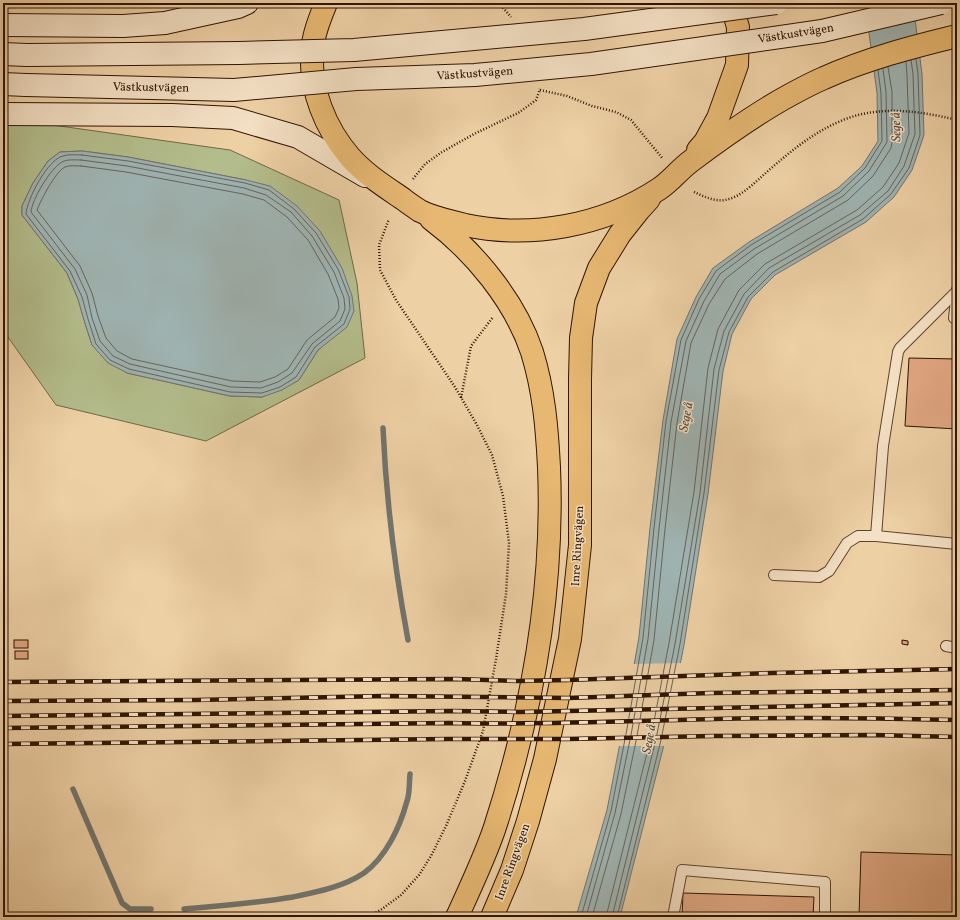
<svg xmlns="http://www.w3.org/2000/svg" width="960" height="920" font-family="Vollkorn,serif">
<style>
.green{fill:#b3bc8b;stroke:#706847;fill-rule:evenodd}
.water{fill:#9fb4b3;stroke:#72746d}
.pier{fill:#eed0a5}
.lines{fill:none;stroke-linecap:round;stroke-linejoin:round}
.shore{stroke:#66645b;stroke-width:1}
.stream{stroke:#72746d;stroke-width:5.5}
.building{fill:#dea580;stroke:#2e1403}
.lane-casing{stroke:#5e432c;stroke-width:12}
.secondary-casing{stroke:#2e1403;stroke-width:24}
.highway-casing{stroke:#2e1403;stroke-width:24}
.path{stroke:#2e1403;stroke-width:2.5;stroke-dasharray:1 2;stroke-linecap:butt}
.lane{stroke:#f4e0c4;stroke-width:10}
.secondary{stroke:#f4e0c4;stroke-width:22}
.highway{stroke:#e7b872;stroke-width:22}
.rail-casing{stroke:#2e1403;stroke-width:4.5}
.rail{stroke:#f4e0c4;stroke-width:3;stroke-dasharray:9;stroke-linecap:butt}
.secondary-bridge-casing{stroke:#2e1403;stroke-width:24;stroke-linecap:butt}
.secondary-bridge{stroke:#f4e0c4;stroke-width:22}
.labels{text-anchor:middle;dominant-baseline:central;stroke-width:3;stroke-linejoin:round;paint-order:stroke}
.street-label{font-size:12px;fill:#2e1403;stroke:#f4e0c4}
.water-label{font-size:13px;font-style:italic;fill:#564c41;stroke:#f4e0c4}
</style>
<rect width="100%" height="100%" fill="#eed0a5"/>
<filter id="stains"><feTurbulence type="fractalNoise" baseFrequency=".005" numOctaves="4"/><feColorMatrix values="0 0 0 0 .2 0 0 0 0 .09 0 0 0 0 .02 0 0 0 .5 -.17"/></filter>
<radialGradient id="worn" r=".72"><stop offset=".6" stop-color="#630" stop-opacity="0"/><stop offset="1" stop-color="#630" stop-opacity=".3"/></radialGradient>
<path class="green" d="M3 118 230 150 339 200 357 283 365 358 206 441 56 405 3 330ZM82 151 128 157 246 180 332 338 318 350 299 380 262 397 230 396 127 373 92 345 84 320 78 299 67 273 22 215V206L33 183 48 161 60 152Z"/>
<g class="water">
<path d="M865 3H913L922 74 924 135 912 170 894 197 866 222 775 275 751 299 732 334 723 371 708 494 684 645 665 741 620 917H576L607 810 622 733 639 637 650 528 663 420 677 339 696 297 713 268 749 242 838 188 862 166 878 141 877 93Z"/>
<path d="M82 151 128 157 246 180 270 186 297 206 320 231 342 268 352 296 354 311 347 327 318 350 299 380 282 390 262 397 230 396 127 373 108 363 92 345 84 320 78 299 67 273 22 215V206L33 183 48 161 60 152Z"/>
</g>
<path class="pier" d="M683 663 666 746H618L633 664Z"/>
<g class="lines">
<g class="shore">
<path d="M82 155 128 161 245 183 269 190 294 209 316 233 338 269 349 297 350 309 344 324 315 347 296 377 280 387 262 393 230 392 129 369 110 360 96 344 88 319 82 297 70 271 26 214C27 199 48 159 63 156 68 154 76 155 82 155Z"/>
<path d="M81 160 127 166 244 188 266 195 291 212 312 236 334 272 344 298 345 309 340 321 312 344 292 373 278 382 261 388 231 387 130 364 113 356 100 341 92 318 87 295 75 269 31 212C32 199 51 168 62 162 67 159 76 160 81 160Z"/>
<path d="M81 166 126 172 243 194 264 200 287 217 308 240 328 274 338 299 339 308 335 317 307 340 288 369 275 377 260 382 232 381 132 359 117 351 106 338 98 316 92 293 80 266 37 210C41 200 55 172 65 167 69 165 76 166 81 166Z"/>
<path d="M581 917 611 811 626 734 643 638 654 528 666 421 681 340 699 299 716 271 751 245 840 192 865 168 882 141 881 93 878 70"/>
<path d="M586 917 615 813 631 735 648 639 659 529 671 422 686 341 704 301 720 274 754 249 843 196 869 171 887 142 886 92 883 69"/>
<path d="M592 917 621 814 637 736 654 640 665 529 677 423 691 343 709 304 725 279 757 254 848 200 873 176 891 148 892 142V92L888 67"/>
<path d="M606 917 651 737 669 643 694 492 708 368 718 329 739 290 765 264 857 210 883 187 899 163 909 133 907 75 906 62"/>
<path d="M612 917 656 739 675 644 700 493 714 369 724 331 744 294 769 268 860 215 888 191 904 166 915 134 913 74 911 60"/>
<path d="M617 917 661 740 680 644 704 493 719 370 729 332 748 297 773 272 863 219 891 194 909 168 920 135 918 74 916 59"/>
</g>
<g class="stream">
<path d="M383 428C386 498 395 570 408 640"/>
<path d="M73 789 122 903 130 909H151"/>
<path d="M184 909C221 906 257 903 293 897 317 892 343 887 364 873 386 857 400 827 407 801 410 793 409 783 410 774"/>
</g>
</g>
<g class="building">
<path d="M909 358 957 359V429L905 426Z"/>
<rect x="14" y="640" width="14" height="8"/>
<path d="M902 640 908 641V645L902 644Z"/>
<rect x="15" y="651" width="13" height="8"/>
<path d="M861 852 957 855V917H859Z"/>
<path d="M683 893 814 897 813 917H682Z"/>
</g>
<g class="lines">
<g class="lane-casing">
<g id="lane">
<path d="M957 290 954 318H957"/>
<path d="M876 536 883 446 898 352 900 348 957 291"/>
<path d="M774 575 819 577 829 571 847 543 858 536H876L957 544"/>
<path d="M946 646 957 648"/>
<path d="M673 917 682 870 825 882V917"/>
</g>
</g>
<g class="secondary-casing">
<g id="secondary">
<path d="M3 25 123 26 165 23 238 7 247 3"/>
<path d="M3 54 27 55"/>
<path d="M3 84 26 85"/>
<path d="M3 114 172 115 233 118 298 137 365 176"/>
</g>
</g>
<g class="highway-casing">
<g id="highway">
<path d="M326 3C320 18 313 35 312 52 310 90 325 128 350 157 365 174 384 186 403 199 408 203 414 207 420 211 434 218 450 221 465 225 530 239 603 226 659 189 671 181 680 169 691 161 723 137 755 114 790 95 801 89 812 83 824 78 866 59 912 47 957 36"/>
<path d="M698 150 705 142 718 118 737 65 738 27 731 3"/>
<path d="M431 219C474 251 515 301 532 352 544 391 547 428 549 467 554 589 532 712 495 827 485 857 470 888 457 917"/>
<path d="M492 917 512 870 528 821 545 759 570 639 580 545V379L581 338 586 303 599 268 620 234 639 210 649 199"/>
</g>
</g>
<g class="path">
<path d="M499 3 511 17"/>
<path d="M540 90 567 96 592 106 616 112 631 120 663 159"/>
<path d="M413 179 425 164 442 152 474 134 518 113 528 106 536 100 540 89"/>
<path d="M694 192C705 197 717 203 729 199 745 194 756 181 768 171 792 150 814 132 843 120 880 105 920 111 957 120"/>
<path d="M461 398 471 346 493 317"/>
<path d="M368 917 382 909 401 895 419 875 431 856 446 826 465 781 483 731 496 659 506 594 509 543 503 496 492 455 477 425 455 387 396 300 380 270 379 245 389 219"/>
</g>
<use href="#lane" class="lane"/>
<use href="#secondary" class="secondary"/>
<use href="#highway" class="highway"/>
<g class="rail-casing">
<g id="rail">
<path d="M3 682 456 679 518 681 567 680 772 673 957 669"/>
<path d="M3 701 196 700 384 696 568 698 710 693 957 690"/>
<path d="M3 716 452 711 519 712 957 703"/>
<path d="M3 728 450 723C539 725 626 721 714 719 795 717 876 718 957 720"/>
<path d="M3 744 448 739H568L713 736 873 735 957 737"/>
</g>
</g>
<use href="#rail" class="rail"/>
<g class="secondary-bridge-casing">
<g id="secondary-bridge">
<path d="M27 55 239 53 354 50 584 29 776 3"/>
<path d="M26 85 234 90 356 79 475 75 591 64 822 31 941 3"/>
</g>
</g>
<use href="#secondary-bridge" class="secondary-bridge"/>
</g>
<g class="labels">
<g class="street-label">
<text transform="translate(796 34) rotate(-9)">Västkustvägen</text>
<text transform="translate(475 74) rotate(-4)">Västkustvägen</text>
<text transform="translate(151 88) rotate(1)">Västkustvägen</text>
<text transform="translate(578 546) rotate(-87)">Inre Ringvägen</text>
<text transform="translate(513 862) rotate(-70)">Inre Ringvägen</text>
</g>
<g class="water-label">
<text transform="translate(897 127) rotate(-91)">Sege å</text>
<text transform="translate(687 417) rotate(-79)">Sege å</text>
<text transform="translate(650 739) rotate(-80)">Sege å</text>
</g>
</g>
<rect width="960" height="920" fill="none" stroke="#eed0a5" stroke-width="16"/>
<rect x="4" y="4" width="952" height="912" fill="none" stroke="#2e1403" stroke-width="2"/>
<rect x="8" y="8" width="944" height="904" fill="none" stroke="#2e1403"/>
<rect width="100%" height="100%" filter="url(#stains)"/>
<rect width="100%" height="100%" fill="url(#worn)"/>
</svg>
